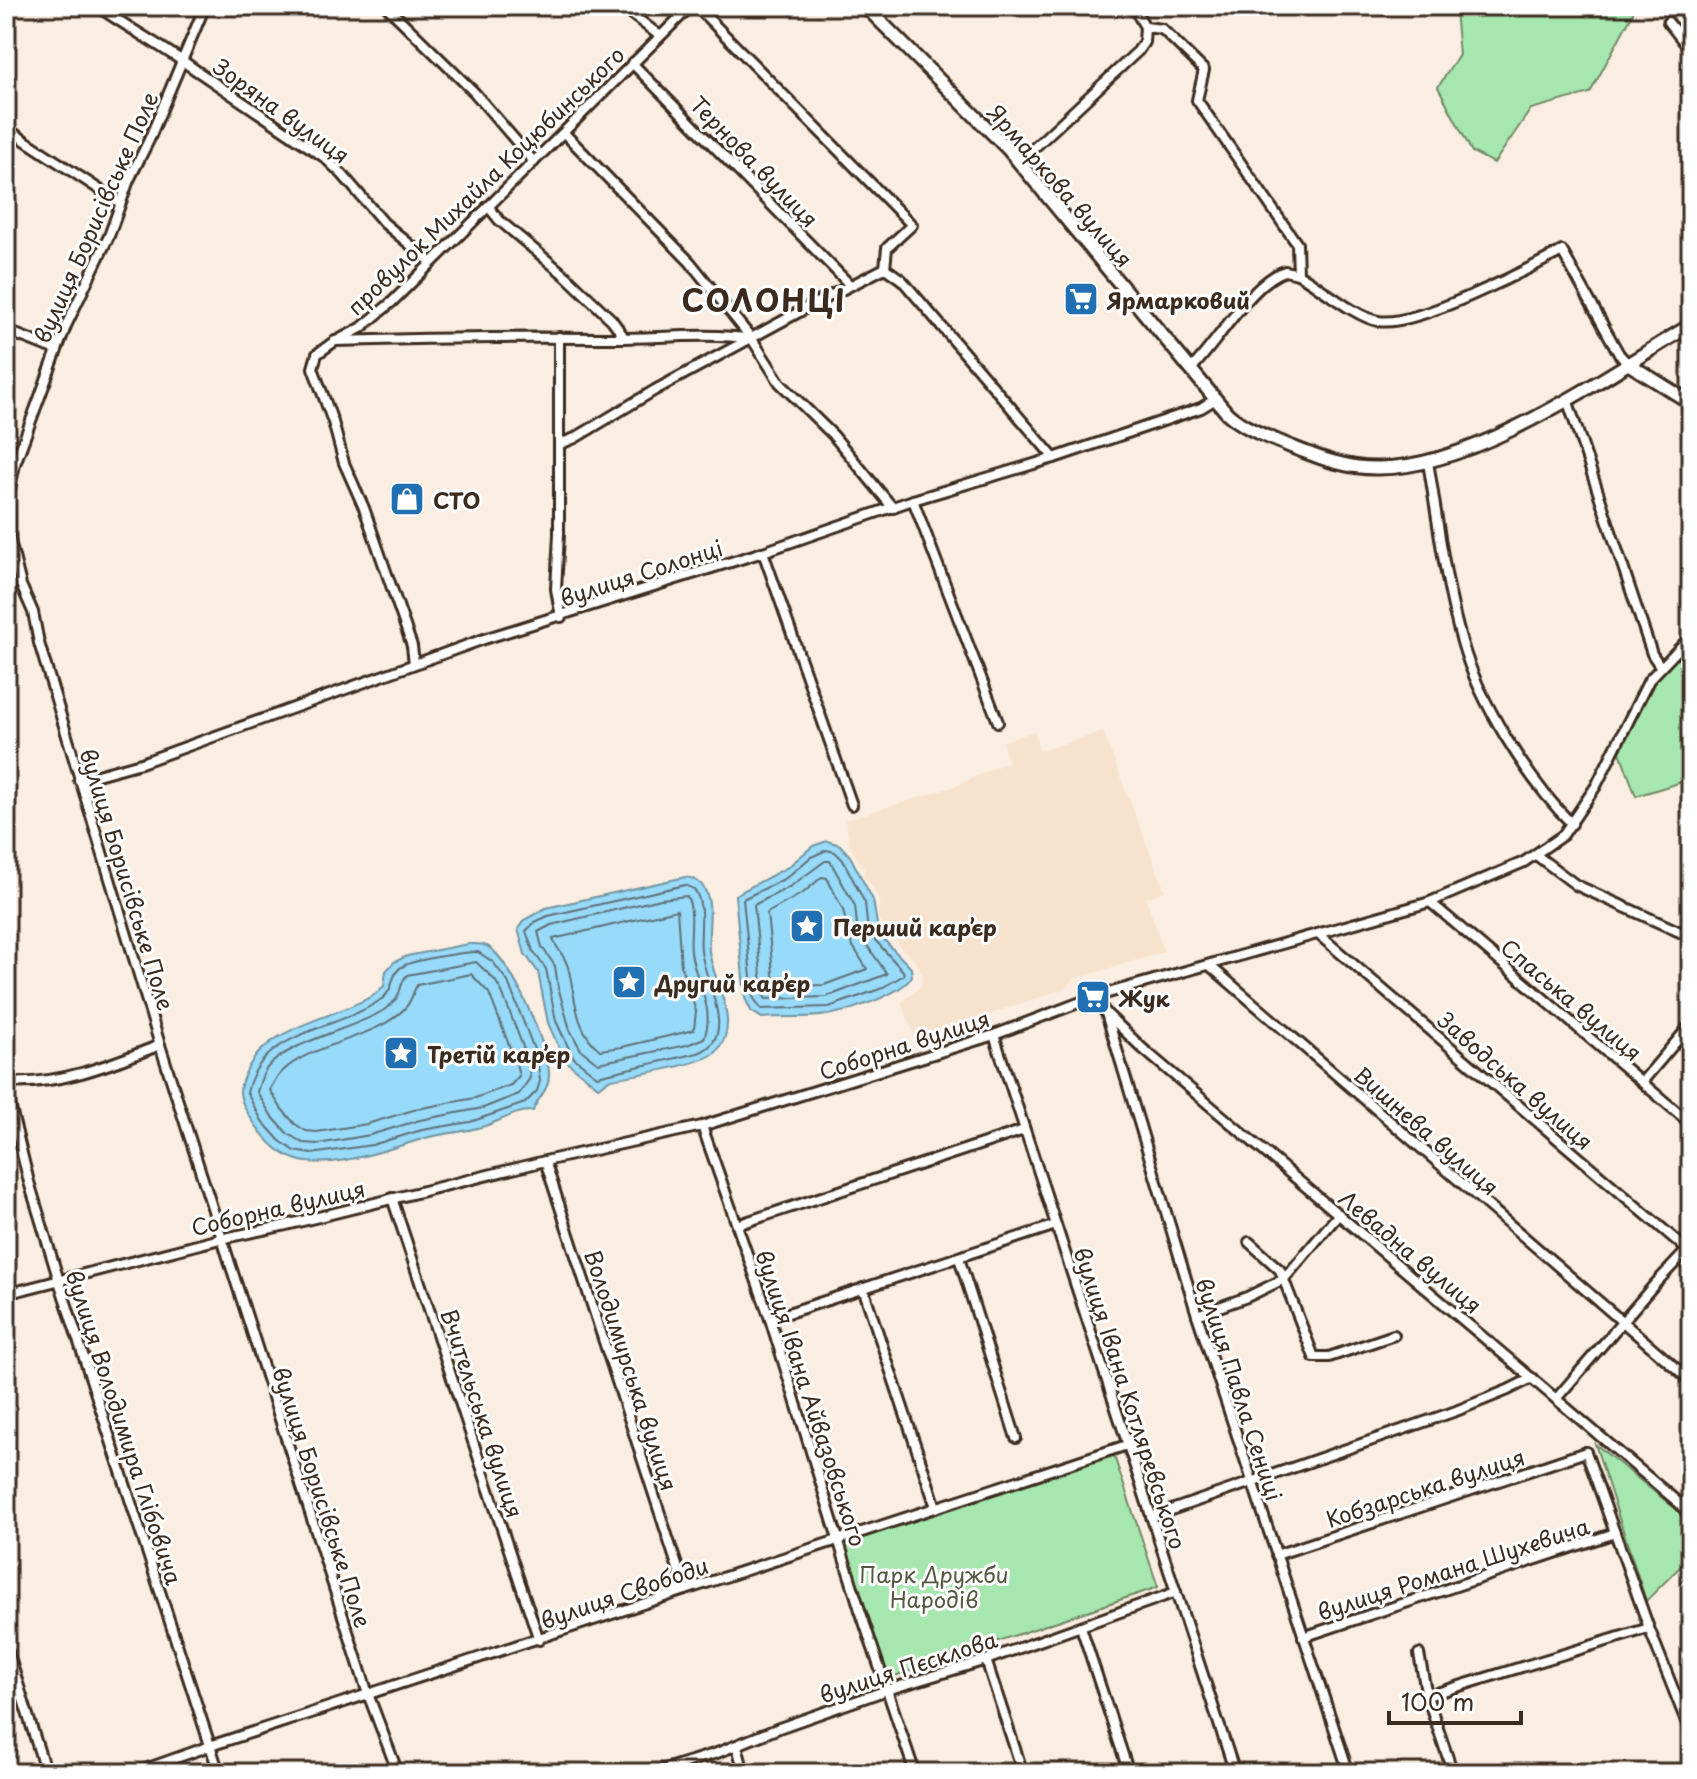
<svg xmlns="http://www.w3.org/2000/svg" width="1697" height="1779" font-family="'Playpen Sans',sans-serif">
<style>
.built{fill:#f7e2ce}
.green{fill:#a6e7af;stroke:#708866;stroke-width:2}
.water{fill:#97daf9;stroke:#7294a1;stroke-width:2}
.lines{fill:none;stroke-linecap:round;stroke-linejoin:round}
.shore{stroke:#607076;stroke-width:2}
.street-casing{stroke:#3b2a1e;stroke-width:14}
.secondary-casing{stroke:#3b2a1e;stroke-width:17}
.street{stroke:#fff;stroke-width:8}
.secondary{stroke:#fff;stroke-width:11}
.labels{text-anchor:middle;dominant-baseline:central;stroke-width:6;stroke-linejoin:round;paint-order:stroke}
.street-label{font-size:22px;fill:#3b2a1e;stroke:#fff}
.poi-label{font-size:22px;font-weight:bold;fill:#3b2a1e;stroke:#fff;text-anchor:start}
.park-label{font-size:22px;fill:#565942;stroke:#fff}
.district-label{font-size:30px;font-weight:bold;letter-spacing:2px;fill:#3b2a1e;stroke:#fff}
</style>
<rect width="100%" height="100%" fill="#faeee2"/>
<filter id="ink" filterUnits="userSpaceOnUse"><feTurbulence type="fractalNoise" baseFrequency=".0125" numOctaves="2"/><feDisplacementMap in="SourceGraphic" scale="16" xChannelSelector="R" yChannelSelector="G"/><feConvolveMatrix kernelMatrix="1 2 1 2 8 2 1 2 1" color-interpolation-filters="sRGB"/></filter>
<g filter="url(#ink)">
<path class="built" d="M1034 731 1040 751 1103 732 1165 891 1146 898 1164 952 1074 979 1067 988 916 1039 901 1002 916 991 921 984 923 975 915 960 900 947 892 932 885 930 878 918 879 900 869 881 864 878V869L850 844 845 820 956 786 1008 761 1002 742Z"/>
<g class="green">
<path d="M1448 6H1633V13L1590 93 1531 109 1494 163 1472 152 1438 87 1459 55 1455 10Z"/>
<path d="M1691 642V793L1685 781 1636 796 1620 752 1655 677Z"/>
<path d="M1595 1444 1687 1518 1691 1524V1556L1646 1601Z"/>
<path d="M1112 1450 1158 1587 886 1679 841 1540Z"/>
</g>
<g class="water">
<path d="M827 841 840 845 850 856 873 900 878 930 886 942 911 968 912 976C902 995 842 1014 820 1016 801 1018 781 1016 762 1018L751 1011 745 998 735 895 788 867 813 846Z"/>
<path d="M685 877C694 878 701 881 705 890 714 907 707 932 709 951 713 982 742 1022 717 1051 707 1064 630 1076 611 1079L598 1087 568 1063 562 1055 548 1023 538 972 525 954 518 929 524 920 546 908Z"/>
<path d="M468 944C474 944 481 943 487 946 511 959 548 1046 549 1073 550 1090 537 1098 533 1111 515 1110 498 1123 481 1127 462 1133 441 1133 422 1139 389 1149 331 1170 297 1160 274 1153 257 1129 246 1110 239 1097 238 1090 244 1076 264 1025 332 1020 374 995L384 986 386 971 394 962 407 956Z"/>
</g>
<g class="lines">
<g class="shore">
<path d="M827 850 835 852 843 860 865 903 867 923 875 940 903 971 904 975 880 989 829 1007 761 1009 753 997 743 899 786 878 811 857Z"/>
<path d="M825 861H830L855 906 857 925 862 938 887 974 826 997 766 999 763 995 754 905 791 886Z"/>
<path d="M822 877 827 878 843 910 851 943 867 969 824 985 776 986 774 983 767 913 803 893Z"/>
<path d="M685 885 694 889C706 906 699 931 701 951 704 980 740 1038 698 1053L597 1076 574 1058 570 1051 556 1021 546 969 533 951 526 931 535 922 548 916Z"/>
<path d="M687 896C695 913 689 934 691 952 695 982 716 1008 704 1038L687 1045 598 1063 581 1050 570 1030 558 987 555 966 542 947 538 932 551 925 661 899Z"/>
<path d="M677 910 681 966 696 1011 694 1030 622 1047 600 1050C574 1030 576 996 568 967 565 956 556 948 553 939Z"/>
<path d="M478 952 493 962 508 982 537 1057 540 1081 537 1091 525 1103 470 1122 422 1130 372 1145 311 1154 295 1151 280 1141 262 1121 247 1093C259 1029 340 1031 383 998 396 988 389 972 405 965 420 959 462 952 478 952Z"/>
<path d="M476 962 495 980 502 992 528 1060 530 1078 519 1094 483 1108 420 1120 370 1135 318 1144 303 1143 287 1133 271 1115 257 1092C259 1085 262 1075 266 1069 288 1041 355 1029 384 1010 405 996 397 986 407 975Z"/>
<path d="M471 974 489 993 516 1063 519 1076 511 1085 475 1098 417 1109 367 1124 317 1132 306 1131 295 1124 281 1108 270 1090C288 1042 373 1045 406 1007 412 1000 413 992 417 985Z"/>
</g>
<g class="street-casing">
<g id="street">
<path d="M97 6C130 29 165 48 197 71L324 157 342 174 384 223 431 262"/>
<path d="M205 6 149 140 129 180 109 236 66 326 15 464 8 498 9 537 21 585 33 612 39 643 160 1045 368 1694 398 1773"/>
<path d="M386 6 474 92 534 162"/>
<path d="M621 6 660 36"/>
<path d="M696 6 912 225 887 248 885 268 902 280 1054 458"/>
<path d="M1133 6 1145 27 1162 29 1204 70 1197 100 1297 244 1298 274C1320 286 1355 317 1378 321 1414 328 1527 270 1562 251L1619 354 1627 363"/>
<path d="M1668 22 1691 51"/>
<path d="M632 63 850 285"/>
<path d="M6 128 120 203"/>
<path d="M564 133 690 262 752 339 780 383 833 435 893 508"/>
<path d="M1019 162 1138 51 1144 42 1145 27"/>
<path d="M488 206 499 220 567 277 612 320 624 337"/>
<path d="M6 327 13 333 56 350"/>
<path d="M559 337V534L556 589 561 617"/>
<path d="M338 340 361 328 392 302 691 6"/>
<path d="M1190 370C1216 345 1252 281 1285 271L1298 274"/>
<path d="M1567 399 1652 654 1660 666"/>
<path d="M560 444 575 438 655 390 814 304 885 268"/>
<path d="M1428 462C1438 521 1445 584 1462 642 1478 700 1529 782 1572 824"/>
<path d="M913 500 998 722"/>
<path d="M763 552 852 805"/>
<path d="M414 664 412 646 364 508 344 463 333 422 313 368 317 354 335 341C425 338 515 337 605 338 654 339 703 332 752 339"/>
<path d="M79 780 141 763 484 639 763 552 913 500 1054 458 1201 408 1214 400"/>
<path d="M1536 855 1576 885 1691 937"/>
<path d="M1430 902 1691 1124"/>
<path d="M1318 934 1691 1253"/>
<path d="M1209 965 1691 1381"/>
<path d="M1094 997 1106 1013 1142 1048 1680 1504 1691 1518"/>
<path d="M1106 1013 1197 1315 1349 1773"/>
<path d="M994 1035 1235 1773"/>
<path d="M6 1082C58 1086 112 1064 160 1045"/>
<path d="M1642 1082 1691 1024"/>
<path d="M6 1089 29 1182 59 1281 219 1773"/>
<path d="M702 1126 770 1319 860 1610 915 1773"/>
<path d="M545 1161 685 1590"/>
<path d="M392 1198 539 1640"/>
<path d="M737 1225 1024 1130"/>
<path d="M1249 1242 1280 1270 1314 1357H1329L1394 1335"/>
<path d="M959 1258 1016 1438"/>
<path d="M863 1288 936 1507"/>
<path d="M6 1294 220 1239 282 1226 545 1161 702 1126 994 1035 1094 997 1430 902 1524 862 1563 835 1596 786 1649 680 1691 636"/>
<path d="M1197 1315 1247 1297 1284 1279 1339 1214"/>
<path d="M770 1319 1056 1225"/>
<path d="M1556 1399 1654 1285 1691 1246"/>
<path d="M1586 1452 1649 1628 1691 1734"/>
<path d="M1151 1517 1456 1411 1508 1390 1532 1378"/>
<path d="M1276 1555 1586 1452"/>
<path d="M1081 1627 1129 1773"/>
<path d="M1303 1637 1615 1533"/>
<path d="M6 1645 46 1773"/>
<path d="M1419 1654 1427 1696 1453 1773"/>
<path d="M986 1660 1023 1773"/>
<path d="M1427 1696 1649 1628"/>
<path d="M737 1746 744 1773"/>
<path d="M134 1773 210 1746 1127 1445"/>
<path d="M652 1773 717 1753 779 1728 887 1690 986 1660 1176 1592"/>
</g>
</g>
<g class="secondary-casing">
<g id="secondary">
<path d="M865 6 1008 149 1227 413C1246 430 1269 437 1292 447 1320 458 1348 469 1379 468 1476 468 1609 374 1691 325"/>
<path d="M1627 363 1691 403"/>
</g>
</g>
<use href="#street" class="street"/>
<use href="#secondary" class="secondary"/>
</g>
</g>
<defs>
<g id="supermarket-square" transform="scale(1.8)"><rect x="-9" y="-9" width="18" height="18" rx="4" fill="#1f6fb2" stroke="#fff"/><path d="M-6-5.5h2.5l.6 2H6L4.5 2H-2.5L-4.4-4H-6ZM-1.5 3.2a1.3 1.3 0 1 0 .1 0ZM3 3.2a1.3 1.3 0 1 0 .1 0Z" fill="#fff"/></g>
<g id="shop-square" transform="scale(1.8)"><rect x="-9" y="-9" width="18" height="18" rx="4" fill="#1f6fb2" stroke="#fff"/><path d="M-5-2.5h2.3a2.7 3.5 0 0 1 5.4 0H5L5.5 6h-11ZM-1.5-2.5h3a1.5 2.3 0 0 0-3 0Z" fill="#fff"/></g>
<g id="sight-square" transform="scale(1.8)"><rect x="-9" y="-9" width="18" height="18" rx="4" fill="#1f6fb2" stroke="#fff"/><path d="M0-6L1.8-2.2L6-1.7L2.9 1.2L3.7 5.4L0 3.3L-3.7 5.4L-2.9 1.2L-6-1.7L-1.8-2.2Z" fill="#fff"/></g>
</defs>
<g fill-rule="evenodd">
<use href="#supermarket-square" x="1081" y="299"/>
<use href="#shop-square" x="407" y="499"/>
<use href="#sight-square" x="807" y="926"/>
<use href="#sight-square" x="629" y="982"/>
<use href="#supermarket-square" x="1093" y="997"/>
<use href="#sight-square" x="401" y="1053"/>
</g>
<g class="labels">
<g class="street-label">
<text transform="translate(282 110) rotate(36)">Зоряна вулиця</text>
<text transform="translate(755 161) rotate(46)">Тернова вулиця</text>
<text transform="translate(485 180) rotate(-44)">провулок Михайла Коцюбинського</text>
<text transform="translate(1061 185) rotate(49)">Ярмаркова вулиця</text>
<text transform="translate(95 217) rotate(-66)">вулиця Борисівське Поле</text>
<text transform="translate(641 572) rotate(-18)">вулиця Солонці</text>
<text transform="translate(128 879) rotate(73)">вулиця Борисівське Поле</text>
<text transform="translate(1572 999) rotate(40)">Спаська вулиця</text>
<text transform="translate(904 1044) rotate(-18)">Соборна вулиця</text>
<text transform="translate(1516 1080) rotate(41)">Заводська вулиця</text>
<text transform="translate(1427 1130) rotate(41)">Вишнева вулиця</text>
<text transform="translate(278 1207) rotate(-13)">Соборна вулиця</text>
<text transform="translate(1411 1251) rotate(40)">Левадна вулиця</text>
<text transform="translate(632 1370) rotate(72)">Володимирська вулиця</text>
<text transform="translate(1240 1389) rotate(72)">вулиця Павла Сениці</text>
<text transform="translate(812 1398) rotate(72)">вулиця Івана Айвазовського</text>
<text transform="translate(1131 1398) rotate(72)">вулиця Івана Котляревського</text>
<text transform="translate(483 1413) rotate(72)">Вчительська вулиця</text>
<text transform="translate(125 1427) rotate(72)">вулиця Володимира Глібовича</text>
<text transform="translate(1425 1487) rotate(-18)">Кобзарська вулиця</text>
<text transform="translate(323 1497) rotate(72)">вулиця Борисівське Поле</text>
<text transform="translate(1453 1568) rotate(-18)">вулиця Романа Шухевича</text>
<text transform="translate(624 1592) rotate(-19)">вулиця Свободи</text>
<text transform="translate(908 1666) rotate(-18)">вулиця Пєсклова</text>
</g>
<g class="poi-label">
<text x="1107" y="299">Ярмарковий</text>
<text x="433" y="499">СТО</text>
<text x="833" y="926">Перший кар’єр</text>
<text x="655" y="982">Другий кар’єр</text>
<text x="1119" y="997">Жук</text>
<text x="427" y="1053">Третій кар’єр</text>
</g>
<g class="park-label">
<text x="934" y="1573">Парк Дружби<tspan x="934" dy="25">Народів</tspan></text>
</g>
<g class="district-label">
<text x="764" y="299">СОЛОНЦІ</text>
</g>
</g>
<rect width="1697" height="1779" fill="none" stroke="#fff" stroke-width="32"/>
<rect x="16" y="16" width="1665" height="1747" fill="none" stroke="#3b2a1e" stroke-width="3" filter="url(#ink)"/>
<path d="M1389 1711v12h132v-12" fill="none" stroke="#3b2a1e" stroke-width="4"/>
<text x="1401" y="1711" font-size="24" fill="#3b2a1e" stroke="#ffffff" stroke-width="6" paint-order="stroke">100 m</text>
</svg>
